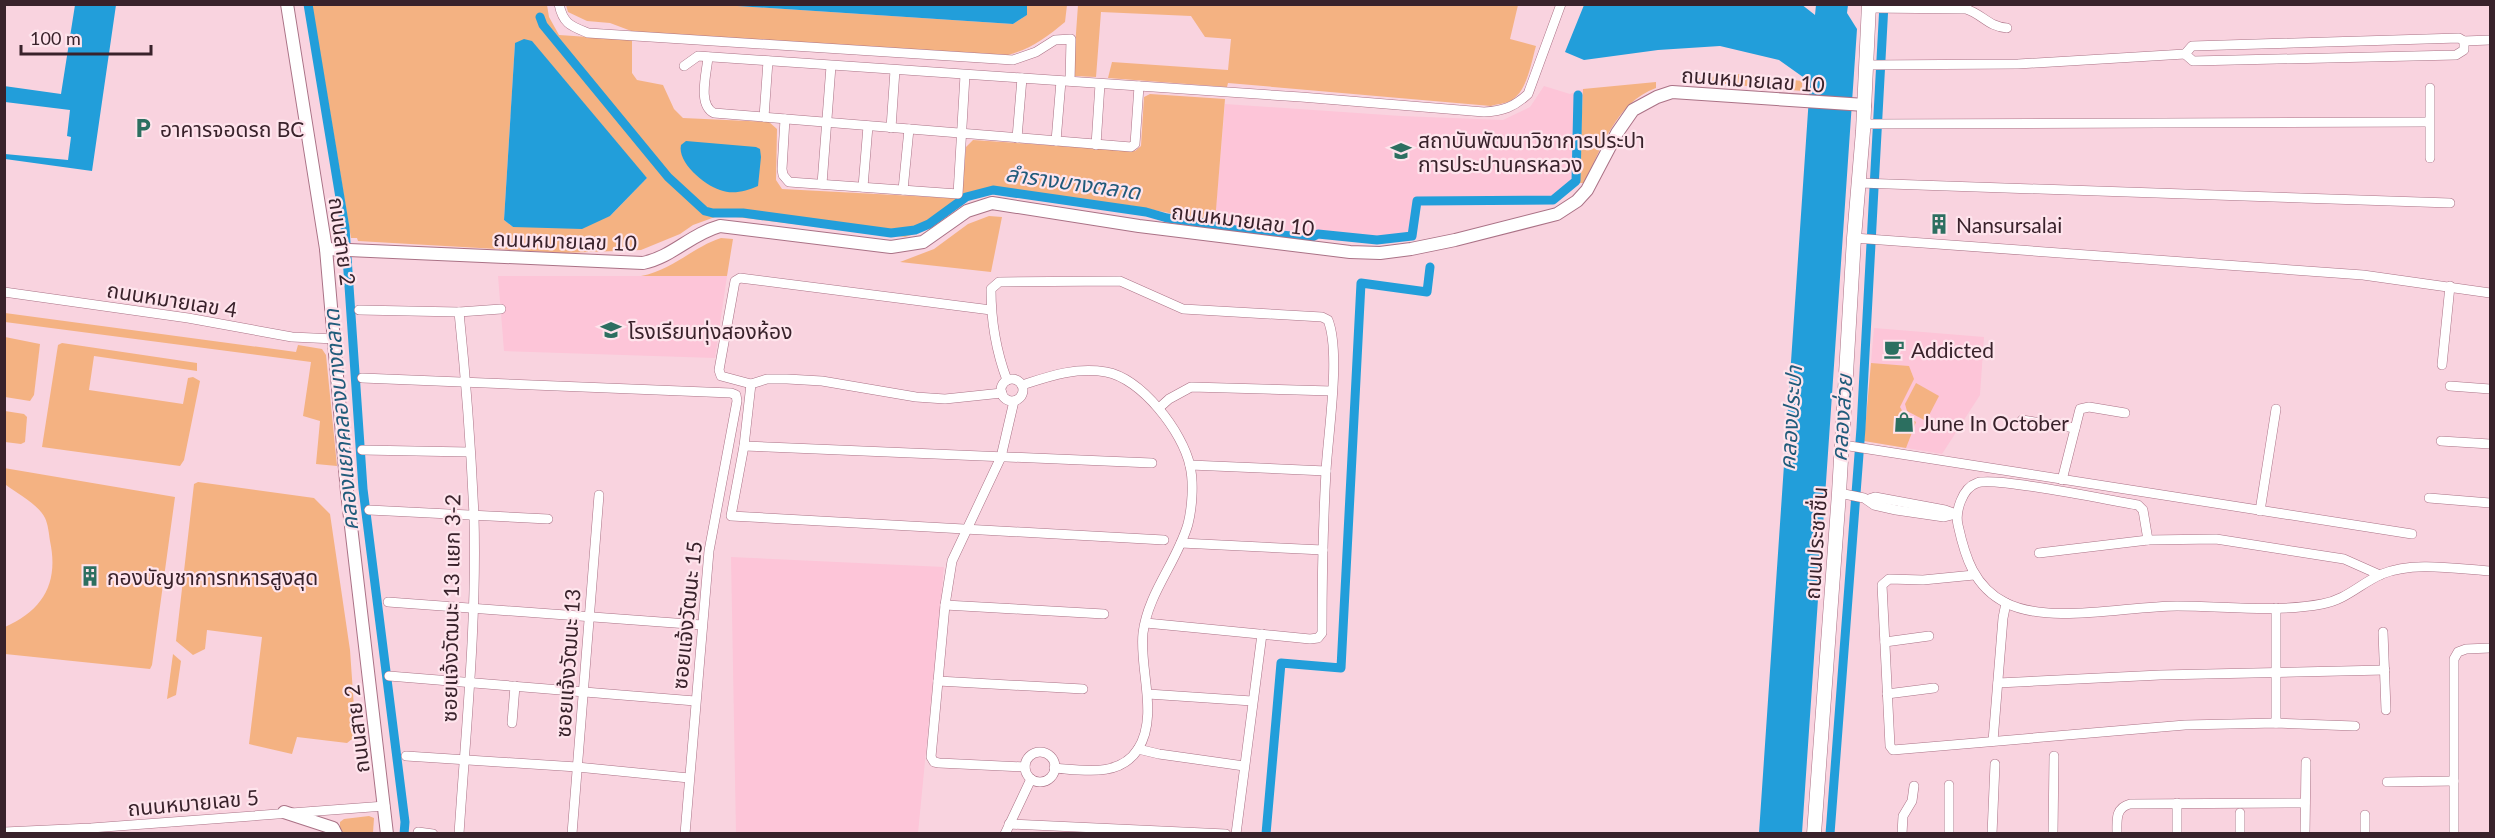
<svg xmlns="http://www.w3.org/2000/svg" width="2495" height="838" font-family="Lato,'Noto Sans Thai',sans-serif">
<style>
.built{fill:#fdc5d8}
.green{fill:#f4b282;fill-rule:evenodd}
.water{fill:#229eda}
.lines{fill:none;stroke-linecap:round;stroke-linejoin:round}
.canal{stroke:#229eda;stroke-width:9}
.minor-casing{stroke:#aa7286;stroke-width:10}
.tertiary-casing{stroke:#aa7286;stroke-width:14}
.secondary-casing{stroke:#aa7286;stroke-width:15}
.minor{stroke:#fff;stroke-width:9}
.tertiary{stroke:#fff;stroke-width:12}
.secondary{stroke:#fff;stroke-width:14}
.labels{text-anchor:middle;dominant-baseline:central;stroke-width:4.5;stroke-linejoin:round;paint-order:stroke}
.street-label{font-size:21px;fill:#39222b;stroke:#fee4ec}
.poi-label{font-size:21px;fill:#39222b;stroke:#fee4ec;text-anchor:start}
.water-label{font-size:22px;font-style:italic;fill:#205b7b;stroke:#fee4ec}
</style>
<rect width="100%" height="100%" fill="#f9d3df"/>
<g class="built">
<path d="M1544 86 1570 94 1583 89 1579 183 1554 203H1421L1416 239 1367 243 1214 229 1225 104 1401 116 1503 120 1530 107Z"/>
<path d="M498 276H727L715 358 504 351Z"/>
<path d="M1874 328 1984 337 1980 395 1942 454 1864 441Z"/>
<path d="M731 557 944 567 918 833H736Z"/>
</g>
<g class="green">
<path d="M312 5H547L549 17 559 35 632 40V73L637 80 663 85 674 109 683 118 769 122 777 129 776 180 782 189 952 198 962 193 966 147 973 140 1135 151 1141 146 1144 97 1150 94 1225 99 1215 222 1128 205 1126 213C1083 205 1006 183 967 199 943 209 936 229 905 237L727 216 715 217 693 225 680 234 641 250 564 253 358 241 357 238H351ZM515 43 647 178 610 216 513 227 504 220Z"/>
<path d="M566 5H722L1013 24 1027 15V5H1067L1065 22C1047 37 1031 49 1008 55L634 32 610 23 587 21 568 12Z"/>
<path d="M1078 5H1518L1510 39 1536 46C1531 63 1527 93 1510 101 1504 104 1497 104 1491 106L1228 83 1227 87 1108 78 1112 62 1228 70 1231 39 1205 37 1191 16 1101 12 1096 77 1075 76 1074 61Z"/>
<path d="M1740 74 1802 81V91L1682 80Z"/>
<path d="M1656 82V88C1616 102 1602 148 1584 183H1579L1583 89Z"/>
<path d="M989 216 1002 217 991 272 900 262 934 249 968 224Z"/>
<path d="M721 238 733 239 727 276H641C673 270 691 248 721 238Z"/>
<path d="M5 313 296 352 298 345 322 349 326 355 337 466 316 464 320 421 303 416 311 362 5 322Z"/>
<path d="M5 337 40 344 34 395 30 401 5 397Z"/>
<path d="M62 343 197 363V371L94 356 89 390 183 404 188 378 193 377 200 381 184 460 180 466 42 447 58 345Z"/>
<path d="M1871 363 1909 366 1914 379 1900 407 1904 414 1916 422 1906 448 1864 441Z"/>
<path d="M1916 383 1939 396 1926 421 1907 411 1905 404Z"/>
<path d="M5 411 24 414 27 417 25 442 21 444 5 442Z"/>
<path d="M4 468 175 497 152 665 150 669 5 654V627C43 610 59 583 50 541 49 534 48 524 45 518 39 505 18 494 6 485Z"/>
<path d="M198 482 314 498 330 514 350 650 356 736 347 743 297 737 292 754 249 744 262 637 207 630 205 649 193 655 176 641 194 484Z"/>
<path d="M173 654 181 661 176 695 167 699Z"/>
<path d="M369 816 374 818 373 833H340V822L344 819Z"/>
</g>
<g class="water">
<path d="M1801 4 1815 15 1816 5H1848L1847 13 1857 29 1802 833H1759L1810 82 1779 60 1720 46 1658 50 1584 60 1565 52 1584 5Z"/>
<path d="M75 5H116L92 171 5 159V154L68 160 71 137 67 136 70 110 5 102 4 86 61 94Z"/>
<path d="M722 5H1027V15L1013 24Z"/>
<path d="M524 39 532 41 647 178 610 216 582 229 513 227 504 220 515 43Z"/>
<path d="M686 141 756 147 760 149 761 157 758 186C746 191 733 195 720 190 704 185 677 162 681 145Z"/>
</g>
<g class="lines">
<g class="canal">
<path d="M308 4 345 228 363 489 405 822 404 834"/>
<path d="M540 17 543 25 668 177 705 211 713 213H743L891 233 915 230 929 224 966 197 993 190 1146 212 1167 218 1210 224 1218 228 1310 238 1318 234 1377 240 1412 236 1417 201 1553 200 1576 181 1578 95"/>
<path d="M1266 834 1281 663 1341 668 1361 283 1427 292 1430 267"/>
<path d="M1830 834 1861 428 1884 4"/>
</g>
<g class="minor-casing">
<g id="minor">
<path d="M559 4C563 24 571 26 588 33L1013 60 1036 52 1055 40 1071 39 1070 81"/>
<path d="M1869 8 1966 9C1982 14 1989 27 2007 28"/>
<path d="M2459 38 2464 41V50L2456 55 2193 61 2185 54 2192 46Z"/>
<path d="M2464 41 2490 40"/>
<path d="M708 57C707 72 697 105 714 113L1131 147 1135 144 1139 86"/>
<path d="M1867 65 2018 64 2185 54"/>
<path d="M684 66 698 56 1301 97 1484 112C1503 111 1514 107 1528 94L1561 4"/>
<path d="M2430 88V158"/>
<path d="M764 117 768 61"/>
<path d="M785 119 782 169 783 175 789 182 958 194 965 75"/>
<path d="M1863 124 2429 122"/>
<path d="M891 128 895 70"/>
<path d="M1017 138 1022 78"/>
<path d="M1056 141 1061 81"/>
<path d="M1096 145 1100 84"/>
<path d="M1860 183 2450 203"/>
<path d="M822 184 831 66"/>
<path d="M863 187 868 126"/>
<path d="M903 190 909 129"/>
<path d="M1854 238 2363 275 2490 293"/>
<path d="M4 292 188 318 292 337 335 339"/>
<path d="M359 310 459 312 501 309"/>
<path d="M991 310 740 278 735 281 719 370 721 376 751 384 767 379H787L822 381 916 397 945 399 1002 393"/>
<path d="M459 312C466 380 471 448 474 516 477 621 466 728 459 834"/>
<path d="M2442 365 2450 286"/>
<path d="M362 378 731 393 736 395 737 401 709 551 685 834"/>
<circle cx="1012" cy="390" r="11"/>
<path d="M1007 380C996 351 991 320 991 289L999 282 1120 281 1183 309 1322 317 1328 320C1341 353 1328 433 1326 471 1323 525 1322 579 1322 633L1318 638 1310 639 1146 623"/>
<path d="M751 384 744 446 731 516 1164 540"/>
<path d="M1022 385C1050 376 1075 367 1106 372 1141 378 1183 432 1190 466 1194 483 1192 508 1188 524 1177 562 1148 593 1143 633 1139 669 1159 716 1138 749 1120 778 1082 770 1054 768"/>
<path d="M2450 386 2490 389"/>
<path d="M1014 401 1001 457 952 561 945 605 931 757 934 762 939 763 1025 767"/>
<path d="M1159 408 1169 399 1191 387 1332 391"/>
<path d="M2022 420 2075 428"/>
<path d="M2441 441 2490 444"/>
<path d="M1843 445 2412 534"/>
<path d="M744 446 1152 463"/>
<path d="M362 450 469 452"/>
<path d="M1190 465 1326 471"/>
<path d="M2062 480 2080 409 2089 407 2125 413"/>
<path d="M1839 493 1864 498 1874 505 1896 510 1944 517 1956 514"/>
<path d="M2429 498 2490 503"/>
<path d="M1869 499 1875 497 1945 510 1956 514"/>
<path d="M369 510 548 519"/>
<path d="M2260 511 2276 409"/>
<path d="M2148 540 2143 510 2138 505C2112 501 1994 476 1977 483 1962 488 1955 512 1958 525 1965 557 1974 587 2006 603 2051 625 2126 606 2177 606 2225 606 2274 613 2322 604 2346 600 2361 583 2382 574 2414 561 2457 569 2490 571"/>
<path d="M1181 543 1323 550"/>
<path d="M2039 553 2148 540 2216 539 2344 559 2380 575"/>
<path d="M1974 575 1923 580 1889 579 1882 585 1890 746 1893 750 2185 725 2276 723 2355 726"/>
<path d="M388 602 702 625"/>
<path d="M945 605 1104 614"/>
<path d="M2383 632 2386 710"/>
<path d="M1885 642 1929 636"/>
<path d="M389 676 695 701"/>
<path d="M938 681 1083 689"/>
<path d="M1998 683 2160 675 2385 670"/>
<path d="M1148 694 1252 701"/>
<path d="M1887 694 1934 688"/>
<path d="M512 723 515 686"/>
<path d="M2276 723V608"/>
<path d="M1993 741 2003 618 2006 603"/>
<path d="M1138 749 1159 754 1244 766"/>
<circle cx="1040" cy="767" r="15"/>
<path d="M406 756 577 767 689 778"/>
<path d="M2387 782 2454 781"/>
<path d="M2177 803V834"/>
<path d="M2240 813V834"/>
<path d="M2365 815V834"/>
<path d="M1009 824 1226 834"/>
<path d="M4 832 91 828 385 806"/>
<path d="M418 832 433 834"/>
<path d="M572 834 599 495"/>
<path d="M1005 834 1031 779"/>
<path d="M1236 834 1262 634"/>
<path d="M1902 834 1903 816 1912 801 1914 786"/>
<path d="M1949 834V785"/>
<path d="M1992 834 1995 764"/>
<path d="M2053 834 2054 756"/>
<path d="M2117 834C2117 820 2115 808 2130 804L2305 803"/>
<path d="M2305 834 2306 762"/>
<path d="M2454 834V659L2458 652 2466 649 2490 648"/>
</g>
</g>
<g class="tertiary-casing">
<g id="tertiary">
<path d="M287 4 326 249 347 492 387 834"/>
<path d="M326 249 643 263C672 257 691 234 720 226L891 247 923 242 967 211 992 203 1139 226 1350 252 1380 253 1411 249 1455 240 1557 214 1577 201 1587 190 1617 133 1633 110 1657 97 1672 92 1865 105"/>
<path d="M284 812 333 828 336 834"/>
</g>
</g>
<g class="secondary-casing">
<path id="secondary" d="M1814 834 1839 493 1854 238 1863 131 1869 4"/>
</g>
<use href="#minor" class="minor"/>
<use href="#tertiary" class="tertiary"/>
<use href="#secondary" class="secondary"/>
</g>
<defs>
<g id="parking-bare" transform="scale(1.62)"><path d="M-3.5-5.5H1a3.5 3.5 0 0 1 0 7H-1V5.5H-3.5ZM-1-3.4V-.6H.8a1.4 1.4 0 0 0 0-2.8Z" fill="#2c6f60" stroke="#fee4ec" stroke-width="2.5" paint-order="stroke"/></g>
<g id="school-bare" transform="scale(1.62)"><path d="M0-5L7-2L0 1L-7-2ZM-4 1L0 2.5L4 1V4Q0 6-4 4Z" fill="#2c6f60" stroke="#fee4ec" stroke-width="2.5" paint-order="stroke"/></g>
<g id="building-bare" transform="scale(1.62)"><path d="M-4-6H4V6H1V3H-1V6H-4ZM-2.5-4.3h1.7v1.8h-1.7ZM.8-4.3h1.7v1.8H.8ZM-2.5-1h1.7V.8h-1.7ZM.8-1h1.7V.8H.8Z" fill="#2c6f60" stroke="#fee4ec" stroke-width="2.5" paint-order="stroke"/></g>
<g id="cafe-bare" transform="scale(1.62)"><path d="M-5.5-4.5H6V0H3Q3 3.5 0 3.5H-2.5Q-5.5 3.5-5.5 0ZM3-3.2v2h1.7v-2ZM-6 4.5H4V6H-6Z" fill="#2c6f60" stroke="#fee4ec" stroke-width="2.5" paint-order="stroke"/></g>
<g id="shop-bare" transform="scale(1.62)"><path d="M-5-2.5h2.3a2.7 3.5 0 0 1 5.4 0H5L5.5 6h-11ZM-1.5-2.5h3a1.5 2.3 0 0 0-3 0Z" fill="#2c6f60" stroke="#fee4ec" stroke-width="2.5" paint-order="stroke"/></g>
</defs>
<g fill-rule="evenodd">
<use href="#parking-bare" x="143" y="128"/>
<use href="#school-bare" x="1401" y="151"/>
<use href="#building-bare" x="1939" y="224"/>
<use href="#school-bare" x="611" y="330"/>
<use href="#cafe-bare" x="1894" y="349"/>
<use href="#shop-bare" x="1904" y="422"/>
<use href="#building-bare" x="90" y="576"/>
</g>
<g class="labels">
<g class="street-label">
<text transform="translate(1753 79) rotate(4)">ถนนหมายเลข 10</text>
<text transform="translate(1243 219) rotate(7)">ถนนหมายเลข 10</text>
<text transform="translate(565 240) rotate(2)">ถนนหมายเลข 10</text>
<text transform="translate(343 241) rotate(82)">ถนนสาย 2</text>
<text transform="translate(172 299) rotate(9)">ถนนหมายเลข 4</text>
<text transform="translate(1815 543) rotate(-86)">ถนนประชาชื่น</text>
<text transform="translate(450 608) rotate(-89)">ซอยแจ้งวัฒนะ 13 แยก 3-2</text>
<text transform="translate(686 615) rotate(-84)">ซอยแจ้งวัฒนะ 15</text>
<text transform="translate(567 663) rotate(-86)">ซอยแจ้งวัฒนะ 13</text>
<text transform="translate(356 729) rotate(-97)">ถนนสาย 2</text>
<text transform="translate(193 802) rotate(-5)">ถนนหมายเลข 5</text>
</g>
<g class="poi-label">
<text x="160" y="128">อาคารจอดรถ BC</text>
<text x="1418" y="139">สถาบันพัฒนาวิชาการประปา<tspan x="1418" dy="24">การประปานครหลวง</tspan></text>
<text x="1956" y="224">Nansursalai</text>
<text x="628" y="330">โรงเรียนทุ่งสองห้อง</text>
<text x="1911" y="349">Addicted</text>
<text x="1921" y="422">June In October</text>
<text x="107" y="576">กองบัญชาการทหารสูงสุด</text>
</g>
<g class="water-label">
<text transform="translate(1073 182) rotate(8)">ลำรางบางตลาด</text>
<text transform="translate(1790 418) rotate(-86)">คลองประปา</text>
<text transform="translate(1841 418) rotate(-86)">คลองส่วย</text>
<text transform="translate(340 420) rotate(-95)">คลองแยกคลองบางตลาด</text>
</g>
</g>
<rect width="2495" height="838" fill="none" stroke="#39222b" stroke-width="12"/>
<path d="M21 45v9h130v-9" fill="none" stroke="#39222b" stroke-width="3"/>
<text x="30" y="45" font-size="18" fill="#39222b" stroke="#fee4ec" stroke-width="4.5" paint-order="stroke">100 m</text>
</svg>
